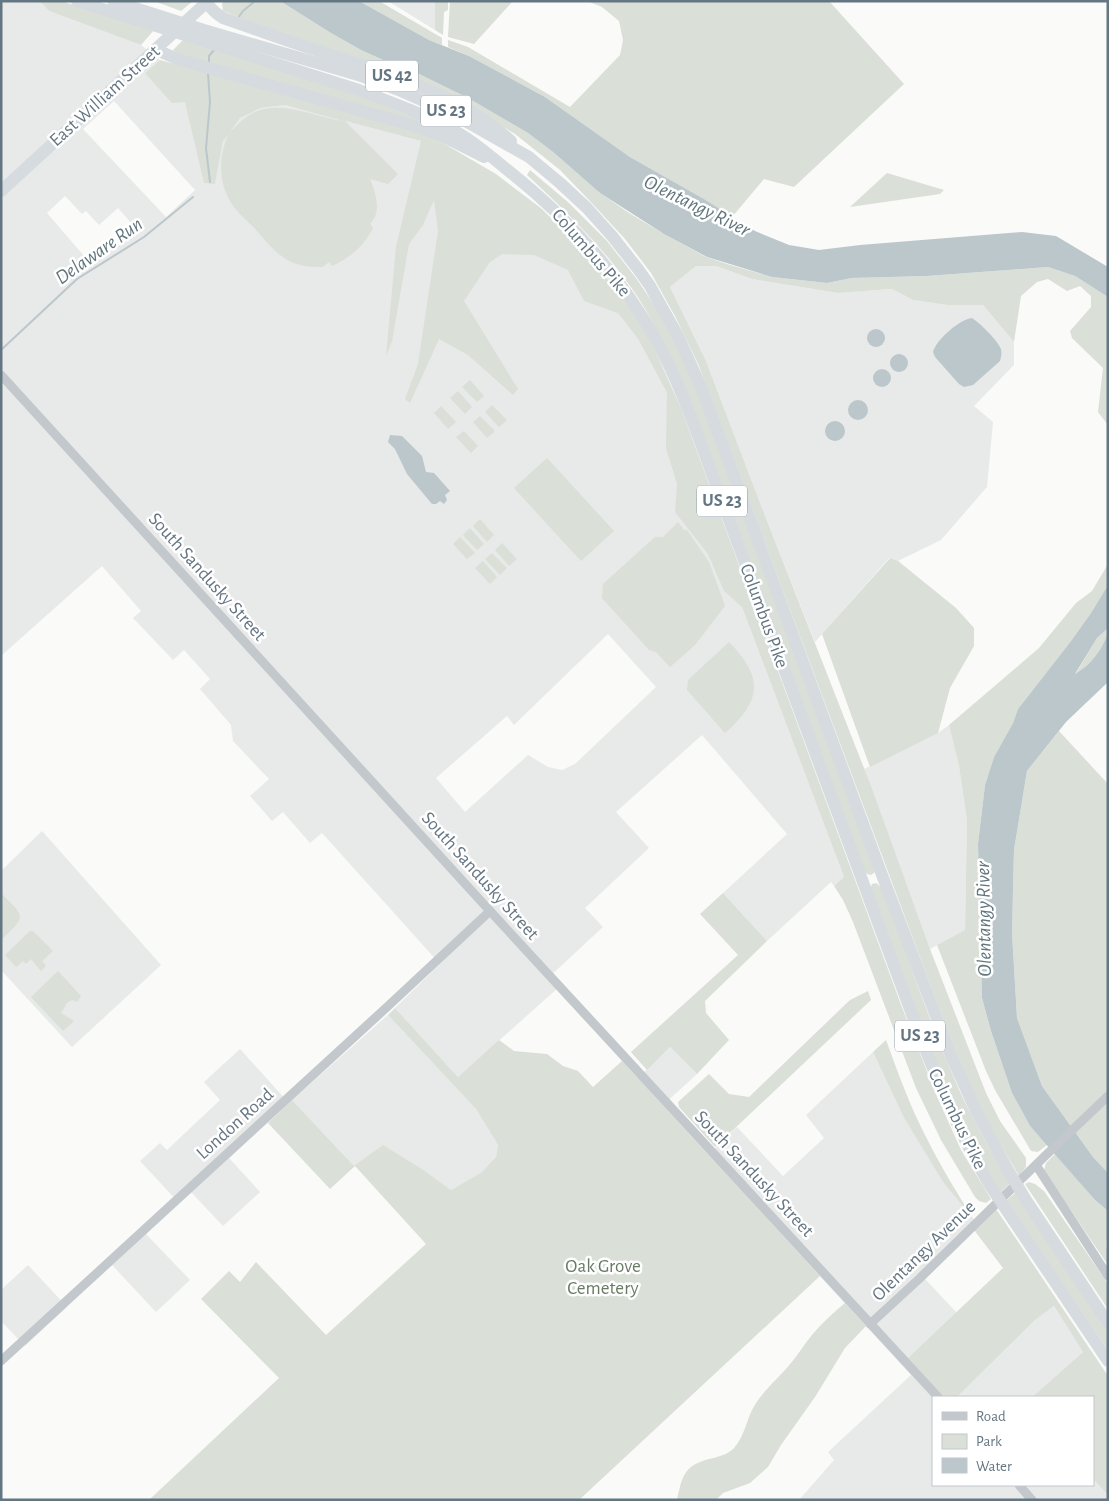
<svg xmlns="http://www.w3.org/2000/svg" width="1109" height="1501" font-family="'Alegreya Sans',sans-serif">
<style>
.built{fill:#e8e9e9;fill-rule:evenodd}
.green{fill:#dadfd7;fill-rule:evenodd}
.water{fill:#bbc7cb}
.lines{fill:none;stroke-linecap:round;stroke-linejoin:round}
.stream{stroke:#bbc7cb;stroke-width:2}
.minor{stroke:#c3c8cc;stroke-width:9}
.highway{stroke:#d6dbdf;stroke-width:12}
.labels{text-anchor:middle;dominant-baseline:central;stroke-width:5;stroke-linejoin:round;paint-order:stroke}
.shield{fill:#fff;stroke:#939fa8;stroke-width:1}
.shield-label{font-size:18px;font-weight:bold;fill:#657683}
.street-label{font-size:19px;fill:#657683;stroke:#fff}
.park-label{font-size:19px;fill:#687a64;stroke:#fff}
.water-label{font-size:20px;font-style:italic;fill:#60757c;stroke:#fff}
</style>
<rect width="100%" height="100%" fill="#fafaf8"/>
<g class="built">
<path d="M1 1H40L49 11 141 45 160 60 145 73 185 102 215 183 223 141 240 118 261 108 285 105 421 141 576 257 638 339 667 393 742 607 844 877 834 886 831 882 767 941 723 893 787 834 702 735 616 812 649 848 585 908 603 927 548 978 558 988 458 1077 395 1008 440 964 322 833 310 843 283 812 272 821 250 796 269 779 233 741 231 725 200 689 210 679 184 650 173 660 133 618 141 611 102 566 1 656ZM114 101 195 190 166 217 83 129ZM65 196 82 214 86 211 99 225 118 208 139 232 91 264 47 213ZM608 634 656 687 575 764 562 770 548 767 528 755 465 812 436 778 507 716 514 725Z"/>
<path d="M388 1H435V30Z"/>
<path d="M696 266H716L752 279 838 293 892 289 913 300 947 305H983L1014 342V365L974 406 993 422 987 487 941 540 898 561 889 558 815 642 762 508 706 361 670 287Z"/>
<path d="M949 725 959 766 967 821 965 930 930 949 864 769 938 733Z"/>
<path d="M42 831 161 965 72 1047 1 970V871Z"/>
<path d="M388 1015 476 1109 498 1145 496 1157 482 1172 451 1190 425 1171 354 1166 292 1100Z"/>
<path d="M670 1047 697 1074 663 1105 637 1079Z"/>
<path d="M240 1049 289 1103 229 1158 260 1192 223 1226 191 1192 179 1203 140 1161 160 1143 167 1150 220 1100 204 1082Z"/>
<path d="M873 1052 904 1118 943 1182 979 1226 925 1279 957 1313 908 1358 943 1397H933V1485H1093V1479L1108 1495V1500H799L834 1460 828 1452 911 1375 708 1155 737 1127 783 1176 824 1138 806 1115Z"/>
<path d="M145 1233 190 1280 156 1312 112 1265Z"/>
<path d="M28 1265 67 1307 25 1346 1 1321V1290Z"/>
<path d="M1054 1306 1083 1352 1032 1397H957L1035 1320Z"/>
</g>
<g class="green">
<path d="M40 1H61L154 30 141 45 49 11Z"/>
<path d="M154 1H193L181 11Z"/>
<path d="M224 1H280L331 33 361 50 383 60 413 71 468 98 528 133 553 152 600 193 629 213 664 234 706 257 727 264 772 277 827 283 852 278 927 276 1048 267 1075 276 1108 297V425L1098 412 1103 368 1072 338 1070 331 1091 307V296L1080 286 1067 291 1048 279 1037 282 1021 296 1014 342 983 305H947L913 300 892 289 838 293 752 279 716 266H696L670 287 706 361 762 508 871 786 930 949 986 1093 1000 1121 1026 1158V1167L1019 1176 984 1116 964 1073 930 984 699 366 676 318 651 273 625 239 588 199 560 170 515 134 477 111 223 11 222 3Z"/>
<path d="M359 1H379L442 38V45L429 40Z"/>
<path d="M435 1H448V10L444 12 443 35 435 30Z"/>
<path d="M450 1H513L474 44 448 37Z"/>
<path d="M587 1H829L904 84 794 187 764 179 732 217 704 199 630 157 545 97 469 56 448 47V40L468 47 570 107 620 55 623 40 619 21 602 7Z"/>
<path d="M184 39 366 98 417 119 448 135 180 56 173 50Z"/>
<path d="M160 60 413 130 436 139 496 174 542 209 588 255 631 308 654 348 681 408 900 1002 935 1092 961 1150 991 1199 986 1203 979 1201 975 1197 941 1140 916 1088 853 922 843 900 834 886 844 877 742 607 724 591 708 554 675 512 677 484 666 448 667 393 638 339 618 313 584 301 568 270 534 255 502 254 490 262 464 301 518 389 513 395 468 355 439 339 410 403 405 399 418 364 438 231 434 200 423 225 409 244 392 341 386 356 396 247 421 141 345 121 398 174 388 184 370 179C376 194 382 212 370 224L373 228C363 247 351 257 332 266L329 262 323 267C288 268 278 255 256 230 248 221 236 212 230 201 218 180 219 156 228 135L223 141 215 184 204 183 185 102 172 103 145 73ZM285 105 343 121C313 117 280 98 251 114 242 119 237 126 230 132L240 118 261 108Z"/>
<path d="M530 170 569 203 607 241 636 278 665 321 703 401 875 869 874 873 871 875 867 874 862 868 669 353C659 335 650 316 639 299 608 252 568 213 527 175Z"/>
<path d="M887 173 944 190 940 194 850 207Z"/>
<path d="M470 380 484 396 477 402 462 387Z"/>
<path d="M458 391 472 407 465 414 450 398Z"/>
<path d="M492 405 507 420 499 427 485 412Z"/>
<path d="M441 406 456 422 448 429 434 413Z"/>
<path d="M480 416 495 431 487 438 473 422Z"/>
<path d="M464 431 478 446 471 453 456 437Z"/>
<path d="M547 458 614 531 581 561 514 488Z"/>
<path d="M480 519 494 535 487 542 473 526Z"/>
<path d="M678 522 684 530H687L709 562 725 606 695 645 670 667 656 652 649 650 602 598 603 584 655 537H663Z"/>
<path d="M470 528 484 544 477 550 463 535Z"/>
<path d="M460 537 475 553 467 559 453 544Z"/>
<path d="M502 543 517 559 509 566 495 550Z"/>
<path d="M492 553 507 568 500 575 485 559Z"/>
<path d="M890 558 898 561 956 608 974 628V646L950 688 938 733 870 767 822 634Z"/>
<path d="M483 561 497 577 490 584 475 568Z"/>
<path d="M1108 564V585L1091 613 1071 641 1018 709 1013 723 994 757 985 785 978 844 982 998 991 1031 1012 1093 1030 1126 1047 1145 1038 1152 1031 1151 995 1090 986 1071 937 945 965 930 967 821 959 766 949 725 1039 648 1076 603 1092 591Z"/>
<path d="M1108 628C1108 648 1090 664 1075 675L1097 638Z"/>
<path d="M729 642C764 678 762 700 725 733L687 690 688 680Z"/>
<path d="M1059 731 1108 784V1173L1093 1157 1042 1086 1017 1018 1012 933 1014 850 1027 771Z"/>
<path d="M876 883 883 889C907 955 929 1021 957 1085 972 1119 991 1151 1010 1183L1001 1192 986 1169 948 1098 870 890 872 884Z"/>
<path d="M1 893C25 917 27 916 1 940Z"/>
<path d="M723 893 767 941 705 1001 706 1013 729 1040 697 1074 670 1047 647 1070 631 1052 738 955 700 914Z"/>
<path d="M30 931H33L53 951 42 961 46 966 41 971 31 959 26 964 23 961 16 967 5 955Z"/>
<path d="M58 971 81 996 77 1002 72 1000 67 1003 61 1013 74 1021 63 1031 31 997Z"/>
<path d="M868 991 871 1000 715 1147 679 1107 678 1102 709 1074 729 1094 749 1097 850 1000Z"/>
<path d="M395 1008 458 1077 499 1040 514 1051 547 1054 563 1066 578 1071 593 1087 622 1061 820 1276 579 1500H149L279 1378 201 1299 229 1271 240 1282 256 1262 326 1335 426 1244 355 1166 330 1189 268 1123 292 1100 354 1166 383 1145 425 1171 451 1190 482 1172 496 1157 498 1145 476 1109 388 1015Z"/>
<path d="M886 1040C898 1073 910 1106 926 1137 940 1165 957 1193 974 1220L943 1182 904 1118 873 1052Z"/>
<path d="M1055 1154 1095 1200 1108 1211V1240L1106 1241 1108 1265 1044 1171 1046 1163Z"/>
<path d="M1029 1182 1035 1184 1044 1191 1108 1284V1309L1025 1184Z"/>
<path d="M1016 1192 1108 1330V1350L1006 1201Z"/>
<path d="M996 1209 1108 1376V1495L1093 1479V1397H1032L1083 1352 1054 1306 1035 1320 957 1397H943L908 1358 1003 1268 974 1230Z"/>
<path d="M845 1303 866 1326 845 1348 815 1397 781 1445 768 1467 750 1483 723 1493 716 1500H677C679 1491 681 1478 687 1471 699 1456 722 1461 734 1448 744 1437 746 1422 752 1410 761 1392 779 1378 791 1363 799 1354 804 1344 812 1335 822 1323 833 1313 845 1303Z"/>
</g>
<g class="water">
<path d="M280 1H359L429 40 469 56 545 97 630 157 704 199 755 231 789 245 819 250 860 245 1022 232 1056 236 1108 267V297L1075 276 1048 267 927 276 852 278 827 283 772 277 707 257 664 234 600 193 553 152 528 133 468 98 413 71 383 60 361 50 331 33Z"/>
<path d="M972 318C979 322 998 341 1001 349 1002 354 1001 357 1000 361L973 385 964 387 959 384 935 357 933 352C936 340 960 319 972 318Z"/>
<circle cx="876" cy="338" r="9"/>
<circle cx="899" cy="363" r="9"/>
<circle cx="882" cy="378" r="9"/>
<circle cx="858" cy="410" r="10"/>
<circle cx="835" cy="431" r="10"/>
<path d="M390 435 402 436 422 456 426 472 434 473 450 491 445 495 447 500 444 504 440 501 436 504H432L407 474 395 449 388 442Z"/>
<path d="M1108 585V628L1097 638 1075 674C1090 666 1103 649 1108 633V682L1066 722 1027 771 1014 850 1012 933 1017 1018 1042 1086 1093 1157 1108 1173V1211L1095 1200 1030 1126 1012 1093 991 1031 982 998 978 844 985 785 994 757 1013 723 1018 709 1071 641 1091 613Z"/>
</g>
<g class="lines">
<g class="stream">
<path d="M238 18 243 11 255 1"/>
<path d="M209 63V56L214 50"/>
<path d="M208 73 210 102 206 148 210 182"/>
<path d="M1 350 77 279 144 237 193 197"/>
</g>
<g class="minor">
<path d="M1 375 490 911 938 1397"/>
<path d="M1036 1165 1108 1276"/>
<path d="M870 1324 919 1279 1045 1156 1108 1096"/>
<path d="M1 1361 387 1007 490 911"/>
<path d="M1019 1485 1032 1500"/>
</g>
<g class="highway">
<path d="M77 1 359 90C394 103 428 116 460 134 477 144 490 156 505 168 566 216 617 270 655 338 679 381 695 428 712 474L917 1028C938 1083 959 1133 989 1184L1108 1361"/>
<path d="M113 1 204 30 358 75 401 91 453 114 529 157 560 183 587 208 612 236 638 269 650 286 678 336 701 387 882 875 952 1058 977 1113 1008 1170 1026 1200 1108 1323"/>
<path d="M206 3 216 13 223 18C258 30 293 43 328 54 392 75 460 95 511 141"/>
<path d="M157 50 177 59 422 128 440 135 484 157"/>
<path d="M1 191 208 1"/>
</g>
</g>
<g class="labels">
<g class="shield">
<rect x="366" y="60.5" width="52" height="31" rx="4"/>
<rect x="421" y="95.5" width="50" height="31" rx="4"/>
<rect x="697" y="485.5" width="50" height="31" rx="4"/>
<rect x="895" y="1020.5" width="50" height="31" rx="4"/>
</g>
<g class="shield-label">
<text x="392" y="76">US 42</text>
<text x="446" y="111">US 23</text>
<text x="722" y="501">US 23</text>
<text x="920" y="1036">US 23</text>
</g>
<g class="street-label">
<text transform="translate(105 96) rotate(-42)">East William Street</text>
<text transform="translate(591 253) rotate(49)">Columbus Pike</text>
<text transform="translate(207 577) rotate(48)">South Sandusky Street</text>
<text transform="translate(764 616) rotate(70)">Columbus Pike</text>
<text transform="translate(480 876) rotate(48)">South Sandusky Street</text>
<text transform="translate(957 1119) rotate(64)">Columbus Pike</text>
<text transform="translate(235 1124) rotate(-42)">London Road</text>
<text transform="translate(754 1174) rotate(47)">South Sandusky Street</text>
<text transform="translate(924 1251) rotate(-44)">Olentangy Avenue</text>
</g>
<g class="park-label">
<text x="603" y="1266">Oak Grove<tspan x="603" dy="22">Cemetery</tspan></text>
</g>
<g class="water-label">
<text transform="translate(697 206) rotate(26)">Olentangy River</text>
<text transform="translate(99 251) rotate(-35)">Delaware Run</text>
<text transform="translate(984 919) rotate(-91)">Olentangy River</text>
</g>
</g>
<rect width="1109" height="1501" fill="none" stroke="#657683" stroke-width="5"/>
<rect x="932" y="1396" width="162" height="90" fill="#ffffff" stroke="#c1c8cd"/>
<rect x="942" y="1412" width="25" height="8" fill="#c3c8cc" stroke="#c1c8cd"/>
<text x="976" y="1421" font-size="15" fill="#657683">Road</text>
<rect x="942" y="1434" width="25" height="15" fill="#dadfd7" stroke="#c1c8cd"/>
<text x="976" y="1446" font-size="15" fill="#657683">Park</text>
<rect x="942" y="1458" width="25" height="15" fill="#bbc7cb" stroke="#c1c8cd"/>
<text x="976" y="1471" font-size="15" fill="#657683">Water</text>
</svg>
